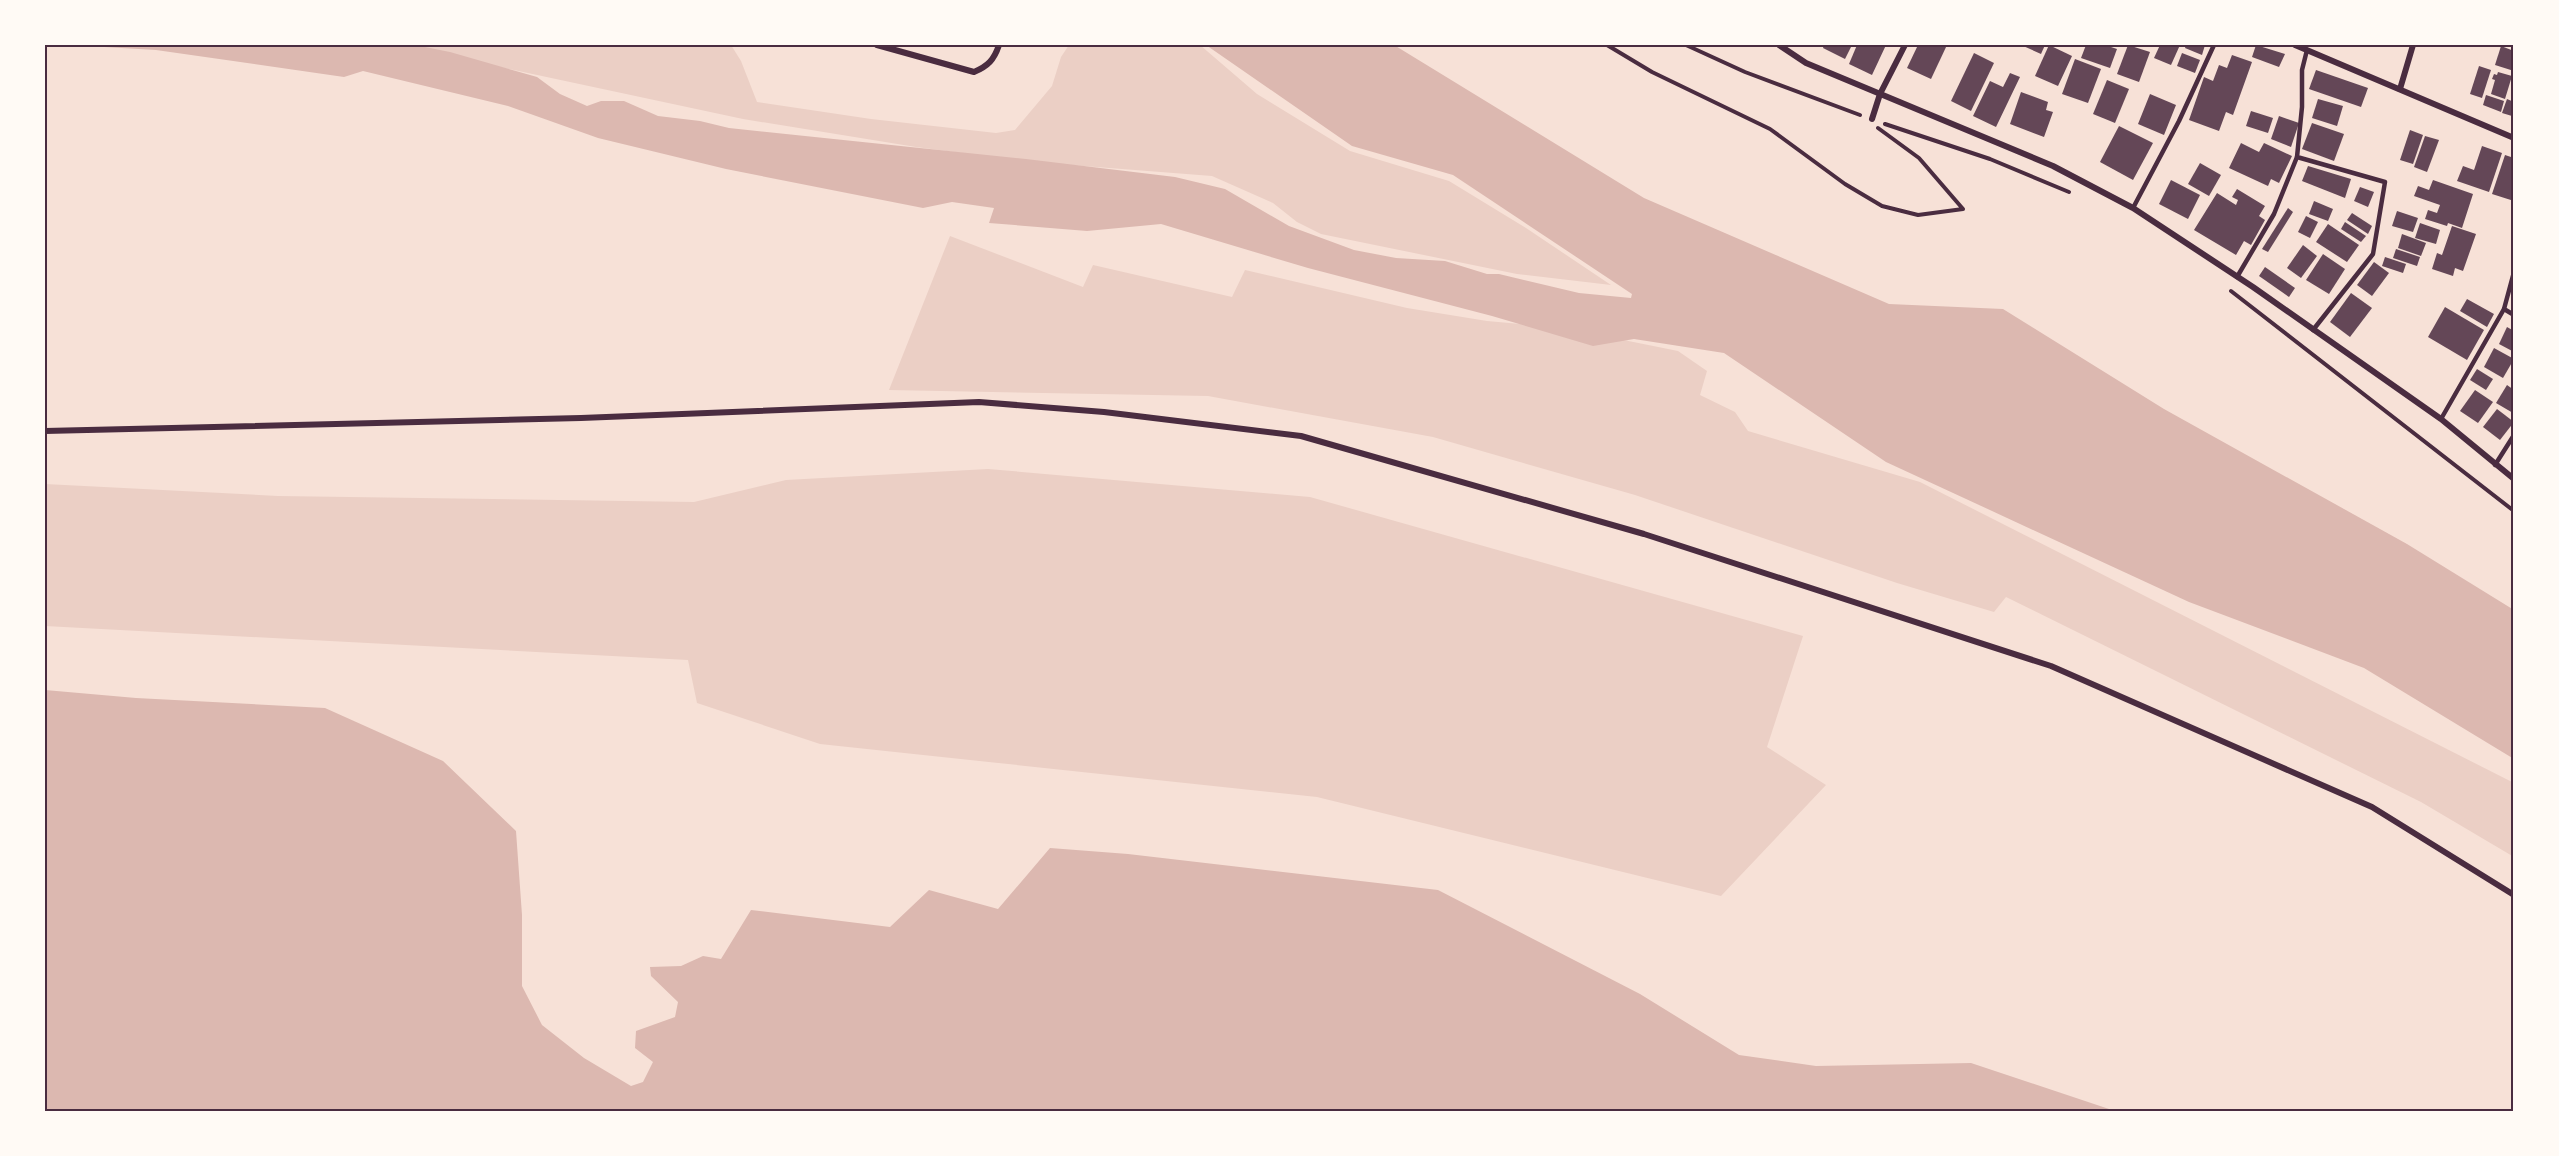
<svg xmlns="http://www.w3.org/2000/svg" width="2559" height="1156" font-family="Roboto,sans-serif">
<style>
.green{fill:#ebcfc5}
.water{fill:#dcb8b0}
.building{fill:#644757}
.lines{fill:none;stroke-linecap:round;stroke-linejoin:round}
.path{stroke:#4a2c40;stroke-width:4}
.service{stroke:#4a2c40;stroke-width:4.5}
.minor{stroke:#4a2c40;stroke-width:6}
.neatline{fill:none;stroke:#4a2c40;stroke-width:2}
</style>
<rect width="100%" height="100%" fill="#f7e1d7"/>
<g class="green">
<path d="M397 45H731L741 61 757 102 871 119 996 133 1015 130 1052 86 1061 57 1069 45H1200L1257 94 1350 151 1449 181 1526 228 1611 285 1517 274 1321 234 1297 222 1273 203 1212 176 1032 162 916 147 743 119Z"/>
<path d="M950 236 1083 287 1093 265 1232 297 1245 270 1407 308 1487 321 1564 328 1678 351 1707 371 1700 395 1735 412 1748 431 1920 482 2514 783V857L2421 802 2006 597 1994 612 1897 583 1635 495 1433 437 1208 396 889 390Z"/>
<path d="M988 469 1310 497 1803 636 1767 747 1826 785 1721 896 1317 797 820 744 697 703 688 660 45 626V484L278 496 694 502 786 480Z"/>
</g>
<g class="water">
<path d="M70 45H415L450 52 537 77 560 94 587 106 601 101H624L658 116 700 121 729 128 1026 159 1175 177 1225 189 1289 226 1354 250 1396 258 1445 261 1487 274H1499L1579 293 1631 298 1632 294 1453 175 1352 146 1206 45H1394L1644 198 1889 304 2003 309 2164 409 2407 544 2514 610V759L2364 668 2189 602 1886 462 1724 353 1634 339 1593 346 1492 316 1308 268 1161 224 1087 231 989 223 994 208 952 202 923 208 726 169 598 138 508 106 363 71 344 77 156 50Z"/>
<path d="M45 690 136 698 325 708 443 761 516 831 522 915V986L542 1025 584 1058 631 1086 643 1082 653 1062 635 1048 636 1031 675 1017 678 1002 651 976 650 967 681 966 703 956 721 959 751 910 890 927 929 890 998 909 1050 848 1128 854 1438 890 1640 994 1739 1055 1816 1066 1971 1063 2115 1111H45Z"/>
</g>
<g class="building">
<path d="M1824 45H1852L1845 59 1823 48Z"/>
<path d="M1857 45H1886L1872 75 1849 64Z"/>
<path d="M1918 45H1947L1931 79 1907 68Z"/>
<path d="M2021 45H2045L2041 54Z"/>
<path d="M2049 45 2072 56 2058 86 2035 76Z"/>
<path d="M2086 45H2105L2117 49 2110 68 2081 58Z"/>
<path d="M2128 45 2150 52 2139 82 2117 74Z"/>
<path d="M2160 45H2180L2171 65 2154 58Z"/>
<path d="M2186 45H2205L2202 55 2185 48Z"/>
<path d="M2256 45 2285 54 2279 67 2252 57Z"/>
<path d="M2501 46 2514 51V71L2495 65Z"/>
<path d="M1974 53 1994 63 1971 111 1951 101Z"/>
<path d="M2182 53 2200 60 2195 73 2177 66Z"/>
<path d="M2232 55 2252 62 2233 115 2226 112 2219 131 2189 120 2204 77 2213 81 2219 65 2227 68Z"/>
<path d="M2075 59 2101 69 2088 103 2062 94Z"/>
<path d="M2479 66 2491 70 2482 98 2470 94Z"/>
<path d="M2316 70 2368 88 2361 107 2309 89Z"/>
<path d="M2498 72 2512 76 2505 99 2491 94 2495 80 2492 79 2494 74 2497 75Z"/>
<path d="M2010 73 2020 77 1996 127 1973 116 1990 81 2003 87Z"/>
<path d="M2107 80 2129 89 2115 123 2093 114Z"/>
<path d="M2021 92 2048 102 2046 110 2053 112 2044 137 2010 124Z"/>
<path d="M2150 94 2176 105 2164 135 2138 124Z"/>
<path d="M2486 95 2504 101 2501 112 2483 105Z"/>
<path d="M2318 99 2343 106 2337 126 2312 118Z"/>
<path d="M2507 99 2514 102 2512 116 2502 113Z"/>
<path d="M2251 111 2273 118 2268 133 2246 126Z"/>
<path d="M2279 116 2299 123 2291 147 2271 139Z"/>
<path d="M2312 123 2344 134 2334 161 2302 149Z"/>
<path d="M2119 126 2153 143 2133 180 2100 162Z"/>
<path d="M2410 130 2423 135 2413 164 2400 160Z"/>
<path d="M2425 136 2439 140 2427 172 2414 167Z"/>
<path d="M2241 143 2259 152 2264 143 2292 156 2279 183 2271 179 2268 186 2229 168Z"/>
<path d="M2482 146 2502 153 2489 192 2457 181 2463 166 2474 170Z"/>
<path d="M2505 155 2514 158V201L2492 194Z"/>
<path d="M2200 163 2221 175 2209 196 2188 184Z"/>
<path d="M2308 166 2351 179 2345 198 2302 181Z"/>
<path d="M2171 180 2200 195 2188 219 2159 204Z"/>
<path d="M2433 180 2473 194 2462 228 2448 223 2447 226 2425 219 2428 210 2437 213 2440 205 2414 196 2418 186 2429 190Z"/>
<path d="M2360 187 2374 192 2368 207 2354 201Z"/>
<path d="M2237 189 2265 206 2259 216 2265 220 2251 245 2244 241 2236 255 2194 230 2217 193 2236 205 2238 200 2232 197Z"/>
<path d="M2314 201 2333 209 2328 221 2309 214Z"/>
<path d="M2288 208 2293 212 2268 252 2262 249Z"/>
<path d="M2397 211 2418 218 2413 232 2392 226Z"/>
<path d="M2352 213 2372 226 2368 234 2347 220Z"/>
<path d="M2306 216 2318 222 2310 238 2298 232Z"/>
<path d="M2345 222 2366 236 2361 242 2341 229Z"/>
<path d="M2420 223 2440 230 2436 244 2415 238Z"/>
<path d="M2328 224 2359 245 2347 262 2316 242Z"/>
<path d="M2452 226 2476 234 2463 271 2455 268 2453 276 2432 269 2437 253 2442 255Z"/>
<path d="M2402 234 2426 243 2421 256 2398 248Z"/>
<path d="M2303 245 2317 256 2301 278 2287 268Z"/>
<path d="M2396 249 2420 257 2417 266 2393 258Z"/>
<path d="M2323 254 2345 269 2329 294 2306 280Z"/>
<path d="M2385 257 2406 264 2403 273 2382 266Z"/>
<path d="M2374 262 2389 273 2372 296 2357 285Z"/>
<path d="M2265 267 2295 288 2289 297 2259 276Z"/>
<path d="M2351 293 2372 308 2350 337 2330 322Z"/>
<path d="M2467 299 2494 314 2487 327 2460 311Z"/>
<path d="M2445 307 2484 330 2467 360 2428 337Z"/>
<path d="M2507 327 2514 331V352L2499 344Z"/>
<path d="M2494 348 2514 359 2503 378 2484 367Z"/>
<path d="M2477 369 2493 379 2486 390 2470 380Z"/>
<path d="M2507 385 2514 390 2513 413 2496 403Z"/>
<path d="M2475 390 2493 402 2478 423 2460 411Z"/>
<path d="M2497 409 2514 422 2500 440 2483 427Z"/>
</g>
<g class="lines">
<g class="path">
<path d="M1607 45 1652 72 1770 129 1845 184 1882 206 1918 215 1963 209 1919 158 1878 128"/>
<path d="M1686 45 1745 72 1860 115"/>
<path d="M1885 124 1990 159 2069 192"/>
<path d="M2231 291 2514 511"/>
</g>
<g class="service">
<path d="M2307 50 2302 70V107L2297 157 2385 182 2373 254 2313 330"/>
<path d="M2133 208 2179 121 2214 45"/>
<path d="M2237 277 2274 214 2297 157"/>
<path d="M2504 309 2514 315"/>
<path d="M2441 419 2504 309 2514 272"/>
<path d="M2495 465 2514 435"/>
</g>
<g class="minor">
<path d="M877 45 974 72C988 66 994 60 999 45"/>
<path d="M1779 45 1806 63 2053 166 2133 208 2253 287 2441 419 2514 479"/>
<path d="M2295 45 2514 138"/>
<path d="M2400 89 2413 45"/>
<path d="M1872 119 1880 94 1905 45"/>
<path d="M45 431 581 418 979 402 1104 412 1301 436 1644 534 2051 666 2372 807 2514 895"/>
</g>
</g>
<rect width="2559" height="1156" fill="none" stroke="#fffaf5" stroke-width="93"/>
<rect x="46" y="46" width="2466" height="1064" class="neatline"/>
</svg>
